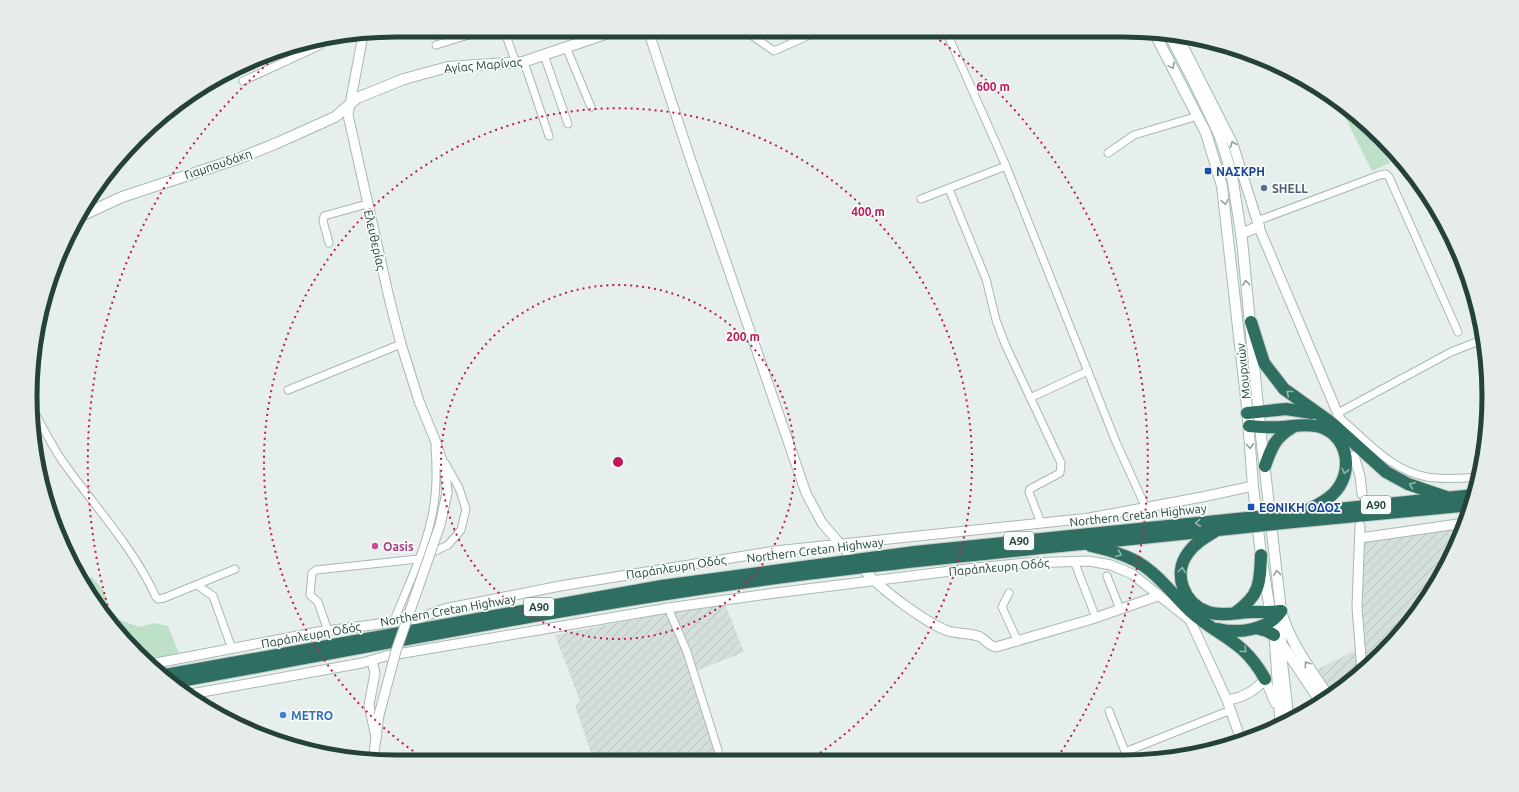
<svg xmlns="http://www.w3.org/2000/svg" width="1519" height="792" font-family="Ubuntu,sans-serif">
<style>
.industrial{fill:url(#industrial-furrows)}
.green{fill:#bfe0c8}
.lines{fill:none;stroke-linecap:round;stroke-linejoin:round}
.minor-casing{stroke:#a8b8b2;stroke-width:9}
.tertiary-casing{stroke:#a8b8b2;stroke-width:11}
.secondary-casing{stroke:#a4bbb3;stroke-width:12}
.motorway-casing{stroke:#c2cac8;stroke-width:14}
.minor{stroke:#fff;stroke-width:7}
.tertiary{stroke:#fff;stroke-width:9}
.secondary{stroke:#fff;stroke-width:10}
.motorway{stroke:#2f6f62;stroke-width:12}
.tertiary-bridge-casing{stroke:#a8b8b2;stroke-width:11;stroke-linecap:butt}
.motorway-bridge-casing{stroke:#c2cac8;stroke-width:14;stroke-linecap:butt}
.tertiary-bridge{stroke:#fff;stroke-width:9}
.motorway-bridge{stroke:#2f6f62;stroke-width:12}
.oneway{stroke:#92a09c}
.oneway2{stroke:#93b5ae}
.ring{fill:none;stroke:#c2185b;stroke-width:2;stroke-dasharray:2 4}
.transit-dot{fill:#1a4fb4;stroke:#f7fbf9;stroke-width:1.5}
.service-dot{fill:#5c6f8a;stroke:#f7fbf9;stroke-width:1.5}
.hotel-dot{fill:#d1479c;stroke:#f7fbf9;stroke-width:1.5}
.shop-dot{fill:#3f7fe0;stroke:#f7fbf9;stroke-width:1.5}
.labels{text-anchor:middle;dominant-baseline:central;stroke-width:3.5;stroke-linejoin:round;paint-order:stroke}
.shield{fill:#f7fbf9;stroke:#637a73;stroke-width:1}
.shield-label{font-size:11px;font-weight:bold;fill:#24423a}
.street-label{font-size:12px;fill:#24423a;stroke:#f7fbf9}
.transit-label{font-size:12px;font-weight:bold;fill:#164399;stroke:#f7fbf9;text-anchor:start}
.service-label{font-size:12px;font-weight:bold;fill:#4e5e75;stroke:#f7fbf9;text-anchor:start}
.hotel-label{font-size:12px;font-weight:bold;fill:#b23c85;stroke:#f7fbf9;text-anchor:start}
.shop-label{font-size:12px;font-weight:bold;fill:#366cbe;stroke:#f7fbf9;text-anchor:start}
.rim{fill:none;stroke:#24423a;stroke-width:5}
.centre{fill:#c2185b;stroke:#f7fbf9;stroke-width:2}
.ring-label{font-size:12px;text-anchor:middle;font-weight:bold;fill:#c2185b;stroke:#f7fbf9;stroke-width:3.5;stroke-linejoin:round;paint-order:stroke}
</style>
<defs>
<pattern id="industrial-furrows" width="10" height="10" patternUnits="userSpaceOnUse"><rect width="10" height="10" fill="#d4dfda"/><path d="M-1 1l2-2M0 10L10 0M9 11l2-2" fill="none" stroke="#b6c1bc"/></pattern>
</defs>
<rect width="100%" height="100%" fill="#e6efeb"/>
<g class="industrial">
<path d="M1463 527 1451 558 1398 637 1346 686 1330 696 1314 671 1361 648 1359 596 1363 541Z"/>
<path d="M725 604 744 652 689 674 715 746 713 753 703 760 594 761 575 706 580 701 555 635 667 613Z"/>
</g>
<g class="green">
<path d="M1342 103 1376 134 1390 163 1372 171 1339 105Z"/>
<path d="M81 576 92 577 104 591 109 608 120 620 139 627 155 623 168 626 179 654 146 661 137 655Z"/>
</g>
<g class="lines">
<g class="minor-casing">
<g id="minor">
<path d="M504 30 516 63"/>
<path d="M744 30 774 51 821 30"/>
<path d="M946 31 1006 166 1116 442 1146 508"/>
<path d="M436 45 485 30"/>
<path d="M566 47 591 107"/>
<path d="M544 55 568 124"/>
<path d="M524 62 549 136"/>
<path d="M243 81 319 46 323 42"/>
<path d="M1108 153 1134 135 1198 116"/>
<path d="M949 189 986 279 996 320 1005 344 1061 463 1060 473 1030 489 1029 492 1041 523"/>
<path d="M921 199 1006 166"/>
<path d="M1257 221 1380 175 1386 174 1389 177 1458 332"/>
<path d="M329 243 323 221 324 216 367 204"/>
<path d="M288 390 401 344"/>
<path d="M1030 398 1088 371"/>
<path d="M32 408C43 427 53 449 66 466 97 509 134 549 156 597L158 599 164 598 235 569"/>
<path d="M1338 413 1451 352 1484 339"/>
<path d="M1341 419C1367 441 1392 471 1427 477 1443 480 1462 478 1479 477"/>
<path d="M1074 561 1096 618"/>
<path d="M1107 576 1120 609"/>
<path d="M197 585 213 596 232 649"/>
<path d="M1009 593 1002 607 1018 642"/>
<path d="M668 608 687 652 718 750"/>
<path d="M393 623C406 590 423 556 431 520 437 496 437 472 435 447"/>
<path d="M328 631 318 602 310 595 312 573 316 570 418 559 448 545 461 530 466 509 459 488 445 463"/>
<path d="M1109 711 1128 759"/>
<path d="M1125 752 1231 710"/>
</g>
</g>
<g class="tertiary-casing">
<g id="tertiary">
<path d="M648 30 690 158 806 493 822 523 848 553"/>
<path d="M363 35 348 115 390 302 401 344 419 401 435 440 445 470 447 493 440 525"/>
<path d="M1178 36 1233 144 1260 230 1343 426"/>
<path d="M1354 456 1360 476 1362 494"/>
<path d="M1360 526 1357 607 1362 671"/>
<path d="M1360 538 1465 523"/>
<path d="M866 572C882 590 926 623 948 631 958 634 969 633 978 636 985 638 988 646 996 647L1092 619 1158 596"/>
<path d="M1281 615 1282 658 1289 719"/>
<path d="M1274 635 1280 724"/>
<path d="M372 661 375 673 369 705 376 737"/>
<path d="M151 664 318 632 417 619 444 609 560 586 775 551 1089 518 1202 497 1253 486"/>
<path d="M191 694 362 663 386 656 668 608 775 593 967 569 1026 563 1089 561 1111 565 1132 574 1190 620 1227 700 1241 740"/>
<path d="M1227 700C1242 698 1255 691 1265 679L1275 703"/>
<path d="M373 761 379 715"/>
</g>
</g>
<g class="secondary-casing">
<g id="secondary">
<path d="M1154 32 1206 133 1222 186 1247 407 1253 486 1261 555 1274 635 1286 650 1320 701"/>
<path d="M1169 34 1195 84 1219 134 1228 162 1233 182 1242 240 1260 427 1281 611C1290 643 1311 670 1328 696"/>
<path d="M81 216 122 197 240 158 277 143 335 117 357 98 404 79 448 67 523 62 617 30"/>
<path d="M1241 234 1259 226"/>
</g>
</g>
<g class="motorway-casing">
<g id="motorway">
<path d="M1251 322 1264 363 1284 389 1333 424 1386 472 1408 484 1449 498"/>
<path d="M1247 413 1286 409 1312 413"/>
<path d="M1249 426C1260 427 1271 428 1283 427 1294 426 1305 424 1316 426 1349 433 1355 473 1333 494 1325 502 1313 507 1304 512"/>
<path d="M1265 466C1272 446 1275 438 1293 427"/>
<path d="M1289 514 1475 495"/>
<path d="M1293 522 1471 505"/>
<path d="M1214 532C1204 538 1194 544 1188 553 1172 574 1184 604 1208 612 1222 617 1240 612 1254 612 1263 612 1272 612 1281 611"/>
<path d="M1091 546C1105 549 1120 553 1134 560 1157 572 1171 593 1190 611 1220 638 1243 639 1265 679"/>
<path d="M1235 613C1260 595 1260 584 1261 555"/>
<path d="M1256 628 1267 631 1274 635"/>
<path d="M1218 629C1239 634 1268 630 1281 611"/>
<path d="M165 675 662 586 915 552 1237 519"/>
<path d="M175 682C375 646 575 605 776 578 929 557 1084 545 1237 528"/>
</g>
</g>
<use href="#minor" class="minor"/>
<use href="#tertiary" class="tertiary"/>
<use href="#secondary" class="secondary"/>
<use href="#motorway" class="motorway"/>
<g class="tertiary-bridge-casing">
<path id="tertiary-bridge" d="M379 715 396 651 440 525"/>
</g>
<g class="motorway-bridge-casing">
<g id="motorway-bridge">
<path d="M1237 519 1289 514"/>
<path d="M1237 528 1293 522"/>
</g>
</g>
<use href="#tertiary-bridge" class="tertiary-bridge"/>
<use href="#motorway-bridge" class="motorway-bridge"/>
</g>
<defs><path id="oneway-chevron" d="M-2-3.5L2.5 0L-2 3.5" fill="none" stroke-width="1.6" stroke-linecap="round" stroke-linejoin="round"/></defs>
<g class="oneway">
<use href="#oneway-chevron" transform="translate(1172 66) rotate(62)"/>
<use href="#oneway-chevron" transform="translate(1233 144) rotate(-113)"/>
<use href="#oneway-chevron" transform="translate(1225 202) rotate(80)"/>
<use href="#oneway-chevron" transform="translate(1246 283) rotate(-96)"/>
<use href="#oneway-chevron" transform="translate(1250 446) rotate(86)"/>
<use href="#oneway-chevron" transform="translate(1277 573) rotate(-96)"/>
<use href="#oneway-chevron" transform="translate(1307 664) rotate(-124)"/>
</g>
<g class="oneway2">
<use href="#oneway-chevron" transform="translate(1289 393) rotate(-141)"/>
<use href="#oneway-chevron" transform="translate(1345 471) rotate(104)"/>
<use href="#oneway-chevron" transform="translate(1412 485) rotate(-158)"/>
<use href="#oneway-chevron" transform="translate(1198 523) rotate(174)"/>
<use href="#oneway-chevron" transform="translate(1119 554) rotate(21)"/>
<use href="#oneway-chevron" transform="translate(1182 570) rotate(-83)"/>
<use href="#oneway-chevron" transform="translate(1244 650) rotate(43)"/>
</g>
<g class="ring">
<circle cx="618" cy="462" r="177"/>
<path d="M428 761A354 354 0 1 1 811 759"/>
<path d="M111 617A530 530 0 0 1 284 50M930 33A530 530 0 0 1 1057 758"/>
</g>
<g class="transit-dot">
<rect x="1204" y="167" width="8" height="8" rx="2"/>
<rect x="1247" y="503" width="8" height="8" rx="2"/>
</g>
<circle class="service-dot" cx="1264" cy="188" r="4"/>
<circle class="hotel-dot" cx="375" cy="546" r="4"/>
<circle class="shop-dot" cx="283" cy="715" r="4"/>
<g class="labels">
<g class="shield">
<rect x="1361" y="496" width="30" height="18" rx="3"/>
<rect x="1004" y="532" width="30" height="18" rx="3"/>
<rect x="524" y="598" width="30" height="18" rx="3"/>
</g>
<g class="shield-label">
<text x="1376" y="505">Α90</text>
<text x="1019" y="541">Α90</text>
<text x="539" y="607">Α90</text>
</g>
<g class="street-label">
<text transform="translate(483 65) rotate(-5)">Αγίας Μαρίνας</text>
<text transform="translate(218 164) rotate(-19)">Γιαμπουδάκη</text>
<text transform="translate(375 240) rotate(77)">Ελευθερίας</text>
<text transform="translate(1243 371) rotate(-96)">Μουρνιών</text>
<text transform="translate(1138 515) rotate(-6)">Northern Cretan Highway</text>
<text transform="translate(815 550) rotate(-7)">Northern Cretan Highway</text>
<text transform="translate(676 567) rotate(-9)">Παράπλευρη Οδός</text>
<text transform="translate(999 567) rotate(-5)">Παράπλευρη Οδός</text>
<text transform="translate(448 610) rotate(-10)">Northern Cretan Highway</text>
<text transform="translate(311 635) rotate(-10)">Παράπλευρη Οδός</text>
</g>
<g class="transit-label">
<text x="1216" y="171">ΝΑΣΚΡΗ</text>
<text x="1259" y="507">ΕΘΝΙΚΗ ΟΔΟΣ</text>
</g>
<g class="service-label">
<text x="1272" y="188">SHELL</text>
</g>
<g class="hotel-label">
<text x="383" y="546">Oasis</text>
</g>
<g class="shop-label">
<text x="291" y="715">METRO</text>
</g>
</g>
<path d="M0 0H1519V792H0ZM396 37H1123A359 359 0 0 1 1482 396V396A359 359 0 0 1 1123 755H396A359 359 0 0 1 37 396V396A359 359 0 0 1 396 37Z" fill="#e6ecea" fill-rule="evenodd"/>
<path class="rim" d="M396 37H1123A359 359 0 0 1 1482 396V396A359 359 0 0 1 1123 755H396A359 359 0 0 1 37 396V396A359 359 0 0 1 396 37Z"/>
<circle cx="618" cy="462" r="6" class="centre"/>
<g class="ring-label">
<text x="993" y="91">600 m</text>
<text x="868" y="216">400 m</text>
<text x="743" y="341">200 m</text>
</g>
</svg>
